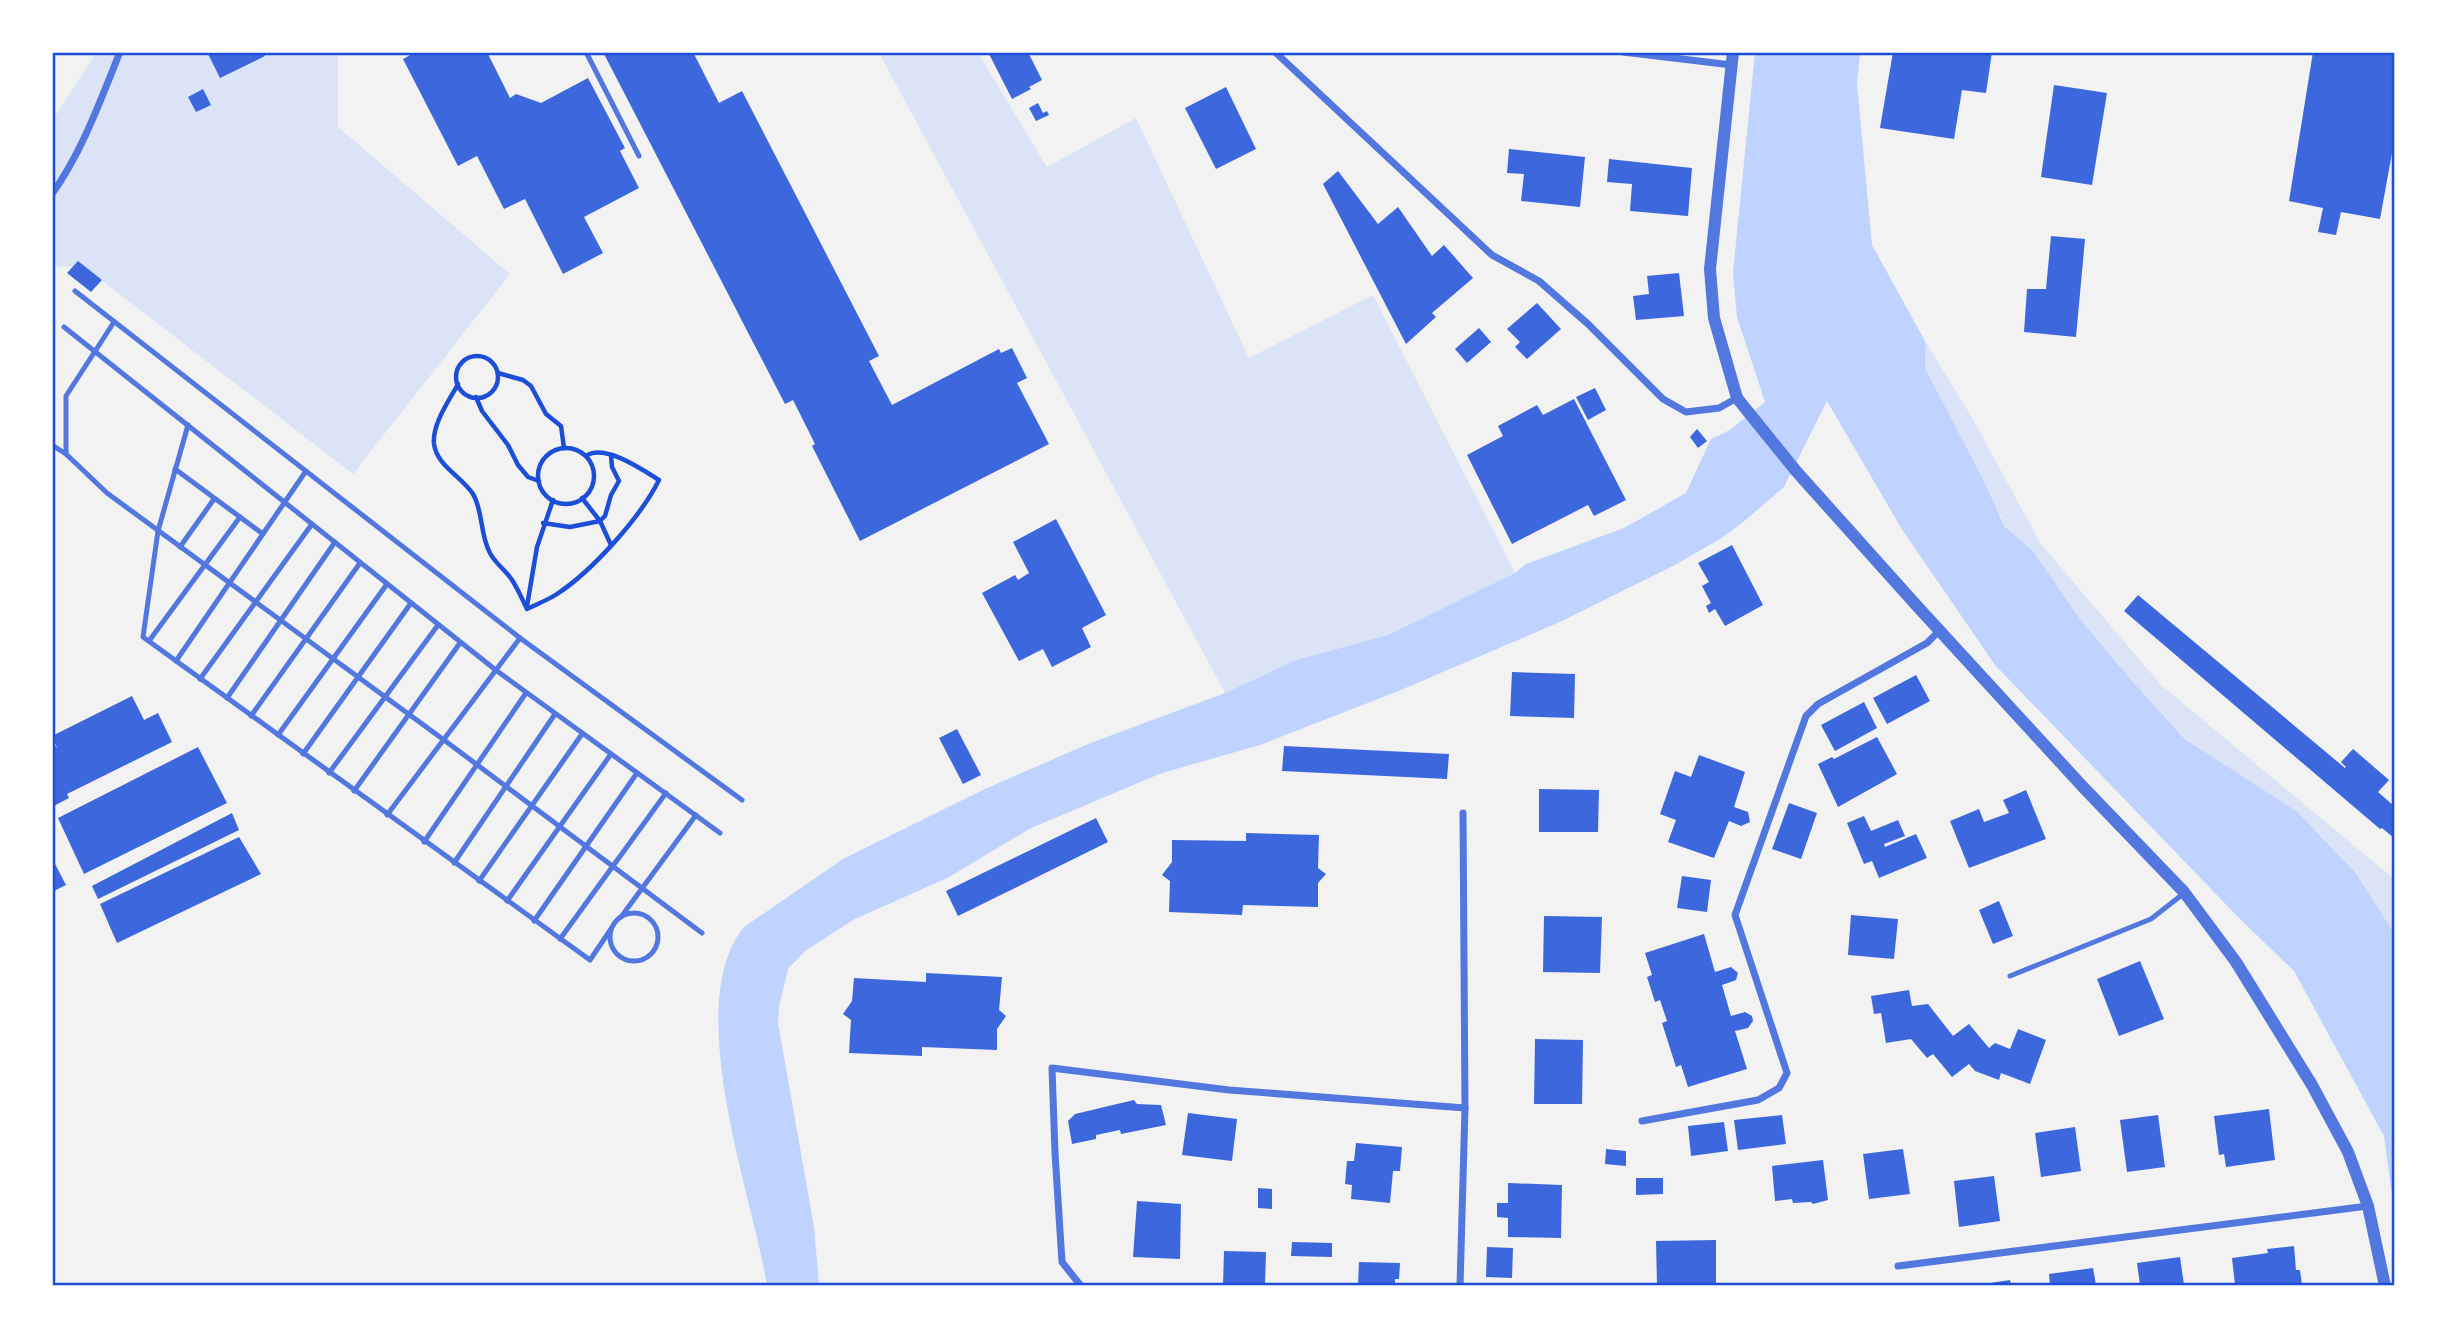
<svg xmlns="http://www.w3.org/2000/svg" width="2447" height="1338" font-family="'Crimson Pro',serif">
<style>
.green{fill:#dbe4f7}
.water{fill:#bfd3fe}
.building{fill:#3d67dc}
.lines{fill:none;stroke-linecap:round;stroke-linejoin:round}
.path{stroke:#1d4ed8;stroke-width:4.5}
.service{stroke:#5277de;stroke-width:5}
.minor{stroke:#5277de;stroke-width:7}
.tertiary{stroke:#5277de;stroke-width:12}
.neatline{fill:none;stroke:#1d4ed8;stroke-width:2.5}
</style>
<rect width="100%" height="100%" fill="#f2f2f2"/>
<g class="green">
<path d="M96 53H338V127L510 274 353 474 83 266 53 267 52 121Z"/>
<path d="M879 53H978L1047 167 1136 118 1249 358 1373 295 1515 573 1388 635 1296 660 1225 693Z"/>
<path d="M1925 341 1970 414 2041 544 2161 685 2394 879V933L2355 872 2315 831 2187 740 2132 681 2080 619 2033 551 2008 531 1984 481 1925 368Z"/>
</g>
<path class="water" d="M1755 53H1860L1857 84 1872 245 1925 341V368L1984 481 2005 527 2033 551 2080 619 2132 681 2186 740 2296 811 2355 872 2394 933V1202L2391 1188 2384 1136 2294 971 2239 918 1995 665 1903 531 1827 401 1784 487 1742 523 1720 539 1675 565 1562 621 1396 692 1260 745 1162 773 1031 828 949 877 853 920 805 951 788 969 779 1007 778 1023 814 1227 819 1285H767C752 1194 681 1005 744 927L843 859 985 789 1088 744 1225 693 1296 660 1388 635 1515 573 1526 564 1624 528 1686 493 1711 439 1730 430 1765 402 1737 317 1733 273Z"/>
<g class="building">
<path d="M207 52H263L265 56 220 78Z"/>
<path d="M416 52H487L510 98 516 94 541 103 588 78 625 148 620 151 639 188 584 217 603 253 563 274 525 199 504 209 477 156 458 166 403 59Z"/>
<path d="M603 52H693L719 103 742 91 879 356 869 361 892 405 999 349 1001 353 1012 348 1027 378 1017 383 1049 444 860 541 812 446 815 444 793 400 785 404Z"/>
<path d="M988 52H1028L1042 80 1029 87 1031 89 1012 99Z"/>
<path d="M1893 52H1992L1986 93 1962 90 1954 139 1880 128Z"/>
<path d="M2313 52H2394V154L2392 153 2380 219 2341 212 2336 235 2318 232 2323 208 2289 201Z"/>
<path d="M2054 85 2107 93 2092 185 2041 177Z"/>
<path d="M1226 87 1256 149 1216 169 1185 108Z"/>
<path d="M203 89 211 105 196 112 188 97Z"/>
<path d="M1038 103 1043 113 1047 111 1049 115 1036 121 1029 108Z"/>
<path d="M1509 149 1585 157 1580 207 1521 201 1524 174 1507 173Z"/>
<path d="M1609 159 1692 168 1688 216 1630 211 1632 184 1607 182Z"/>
<path d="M1338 171 1378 224 1398 207 1432 256 1444 245 1473 278 1432 313 1436 317 1406 344 1323 184Z"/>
<path d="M2051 236 2085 239 2076 337 2024 332 2027 289H2046Z"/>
<path d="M78 261 102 280 91 292 67 273Z"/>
<path d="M1679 273 1684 316 1636 320 1633 296 1649 294 1647 276Z"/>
<path d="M1537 303 1561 329 1527 359 1515 347 1520 342 1507 329Z"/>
<path d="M1479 328 1491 342 1467 363 1455 349Z"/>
<path d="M1595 388 1606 410 1588 420 1576 397Z"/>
<path d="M1574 399 1626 500 1594 516 1588 505 1512 544 1467 455 1503 436 1498 426 1537 405 1543 415Z"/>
<path d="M1697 429 1707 441 1698 448 1690 437Z"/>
<path d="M1056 519 1106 615 1082 628 1091 647 1052 667 1043 649 1019 661 982 593 1015 575 1018 580 1029 573 1013 542Z"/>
<path d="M1732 545 1763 605 1725 626 1715 609 1709 613 1706 606 1711 603 1702 586 1709 582 1698 563Z"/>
<path d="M2138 595 2345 768 2346 767 2341 762 2353 749 2389 780 2378 792 2394 806V838L2382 828 2380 829 2124 611Z"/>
<path d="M1512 672 1575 674 1574 718 1510 716Z"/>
<path d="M1916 675 1930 701 1887 724 1873 698Z"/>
<path d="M132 696 144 720 158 713 172 742 67 794 69 798 52 807V742L57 748 52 736Z"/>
<path d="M1864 702 1877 728 1835 751 1821 725Z"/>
<path d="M957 729 981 775 963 784 939 738Z"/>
<path d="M1877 737 1897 774 1838 807 1818 764 1832 757 1834 759Z"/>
<path d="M1284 746 1449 754 1447 779 1282 771Z"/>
<path d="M198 747 227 803 84 874 58 818Z"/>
<path d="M1699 755 1745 772 1734 807 1748 812 1750 822 1741 826 1729 821 1714 858 1668 842 1676 820 1660 814 1675 771 1691 777Z"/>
<path d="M1539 789 1599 790 1598 832H1539Z"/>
<path d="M2026 790 2046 839 1969 868 1950 821 1979 809 1984 822 2009 813 2003 800Z"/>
<path d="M1789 803 1817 813 1801 859 1772 849Z"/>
<path d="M232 813 239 830 98 899 92 886Z"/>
<path d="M1864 816 1871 831 1898 820 1905 836 1884 844 1885 847 1916 834 1927 858 1879 878 1872 861 1864 864 1847 823Z"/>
<path d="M1096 818 1108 842 958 916 946 891Z"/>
<path d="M1246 833 1319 835 1318 868 1326 874 1318 883V907L1243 905 1242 915 1169 912 1170 881 1162 875 1172 862V840L1246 841Z"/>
<path d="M239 837 261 874 117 943 100 904Z"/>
<path d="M52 858 66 885 52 892Z"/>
<path d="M1682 876 1711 880 1707 912 1677 908Z"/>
<path d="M1999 901 2013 936 1993 944 1979 910Z"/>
<path d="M1851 915 1898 919 1894 959 1848 955Z"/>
<path d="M1544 916 1602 917 1600 973 1543 972Z"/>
<path d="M1704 934 1715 972 1731 967 1738 973 1736 980 1722 985 1731 1016 1745 1012 1752 1016 1753 1021 1748 1028 1735 1031 1747 1069 1688 1087 1681 1065 1676 1067 1662 1023 1667 1021 1660 1000 1655 1002 1647 977 1652 975 1645 953Z"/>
<path d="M2140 961 2164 1019 2119 1036 2097 979Z"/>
<path d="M926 973 1002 977 999 1010 1006 1016 997 1029V1050L922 1047V1056L849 1053 851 1020 843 1014 852 1001 854 978 926 982Z"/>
<path d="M1909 990 1912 1006 1928 1004 1953 1036 1969 1024 1989 1048 1995 1043 2010 1049 2018 1029 2046 1040 2030 1084 2001 1073 1999 1080 1975 1071 1969 1064 1952 1077 1933 1054 1927 1058 1911 1039 1886 1043 1881 1013 1874 1014 1871 996Z"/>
<path d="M1535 1039 1583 1040 1582 1104H1534Z"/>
<path d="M1134 1100 1137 1104 1161 1105 1166 1125 1121 1134 1120 1130 1096 1135V1139L1072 1144 1068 1121 1075 1114Z"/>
<path d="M2269 1109 2275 1160 2226 1167 2224 1154 2219 1155 2214 1116Z"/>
<path d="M1188 1113 1237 1119 1232 1161 1182 1155Z"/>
<path d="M1782 1115 1786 1144 1738 1150 1734 1120Z"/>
<path d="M2158 1115 2165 1167 2127 1172 2120 1120Z"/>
<path d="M1724 1122 1728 1151 1691 1156 1688 1126Z"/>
<path d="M2075 1127 2081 1171 2041 1177 2035 1133Z"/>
<path d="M1356 1143 1402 1147 1400 1171H1393L1390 1203 1351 1199 1352 1185 1345 1184 1347 1161H1354Z"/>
<path d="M1606 1149 1626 1151V1166L1605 1164Z"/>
<path d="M1903 1149 1910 1194 1869 1199 1863 1154Z"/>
<path d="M1823 1160 1828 1200 1813 1204 1811 1202 1793 1203 1792 1199 1775 1201 1772 1166Z"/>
<path d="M1994 1176 2000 1221 1959 1227 1954 1181Z"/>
<path d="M1636 1178H1663V1194L1636 1195Z"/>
<path d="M1508 1183 1562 1185 1561 1238 1508 1237V1218L1497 1217V1203H1508Z"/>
<path d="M1258 1188 1272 1189V1209L1258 1208Z"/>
<path d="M1137 1201 1181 1204 1180 1259 1133 1257Z"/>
<path d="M1716 1240V1285H1657L1656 1241Z"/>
<path d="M1292 1242 1332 1243V1257L1291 1256Z"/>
<path d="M2294 1246 2296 1270H2300L2302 1285H2235L2232 1258 2268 1253 2267 1249Z"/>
<path d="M1487 1247 1513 1248 1512 1278 1486 1277Z"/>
<path d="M1224 1251 1266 1252 1265 1285H1223Z"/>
<path d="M2180 1257 2184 1285H2140L2137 1263Z"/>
<path d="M1359 1262 1400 1263 1399 1279H1395V1285H1358Z"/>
<path d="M2093 1268 2096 1285H2050L2049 1274Z"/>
<path d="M2010 1280 2011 1285H1983V1284Z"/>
</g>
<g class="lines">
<g class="path">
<circle cx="477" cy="377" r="21"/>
<path d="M498 373 523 380 531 386 546 414 561 426 564 448"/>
<path d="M458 384C449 401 432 424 434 444 437 466 461 476 473 494 483 511 480 533 489 551 494 563 505 569 512 580 518 589 522 599 527 609 537 604 548 600 557 594 592 571 640 518 659 480 643 470 604 443 586 456"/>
<path d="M476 397 482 411 508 445 518 465 528 477 539 481"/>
<circle cx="566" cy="476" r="28"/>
<path d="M582 498 600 521 611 545"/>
<path d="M543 523 570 527 600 521 605 516 611 495 619 481 612 467 611 455"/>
<path d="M527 606 537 547 553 500"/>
</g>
<g class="service">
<path d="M586 52 639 156"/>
<path d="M75 291 520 638 742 800"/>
<path d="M64 327 497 671 720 833"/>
<path d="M188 425 158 531 143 637 590 960 611 929"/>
<path d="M52 445 66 454 107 493 444 740 702 933"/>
<path d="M66 454V396L114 322"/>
<path d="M175 469 263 534"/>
<path d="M180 547 214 499"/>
<path d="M149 641 240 517"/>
<path d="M176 661 306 471"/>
<path d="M200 679 312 524"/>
<path d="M227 698 335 542"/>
<path d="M251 716 360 563"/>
<path d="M278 735 387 584"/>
<path d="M303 754 411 603"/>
<path d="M329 773 438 625"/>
<path d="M354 791 460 643"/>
<path d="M387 815 520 638"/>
<path d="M424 842 526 693"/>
<path d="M454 863 555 714"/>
<path d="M479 881 582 734"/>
<path d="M507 901 611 754"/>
<circle cx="634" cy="937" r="24"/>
<path d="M621 917 696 815"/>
<path d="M534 921 637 773"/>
<path d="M560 939 666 793"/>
<path d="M2010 976 2151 919 2183 894"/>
</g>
<g class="minor">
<path d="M1275 52 1492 255 1539 281 1588 324 1663 399 1686 412 1719 408 1737 398"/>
<path d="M1623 52 1732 65"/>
<path d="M52 194C83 150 100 101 120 52"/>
<path d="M1642 1121 1758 1100 1779 1088 1787 1073 1735 915 1806 716 1818 704 1927 643 1940 630"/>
<path d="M1898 1266 2368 1206"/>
<path d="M1081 1286 1062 1262 1055 1153 1052 1068 1229 1090 1465 1108"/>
<path d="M1460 1286 1465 1108 1463 813"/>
</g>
<path class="tertiary" d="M1733 52 1710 269 1714 318 1737 398 1796 471 1917 606 2083 787 2184 892 2236 962 2312 1085 2348 1152 2368 1206 2385 1286"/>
</g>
<rect width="2447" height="1338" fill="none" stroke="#ffffff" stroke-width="108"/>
<rect x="54" y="54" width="2339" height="1230" class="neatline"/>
</svg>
